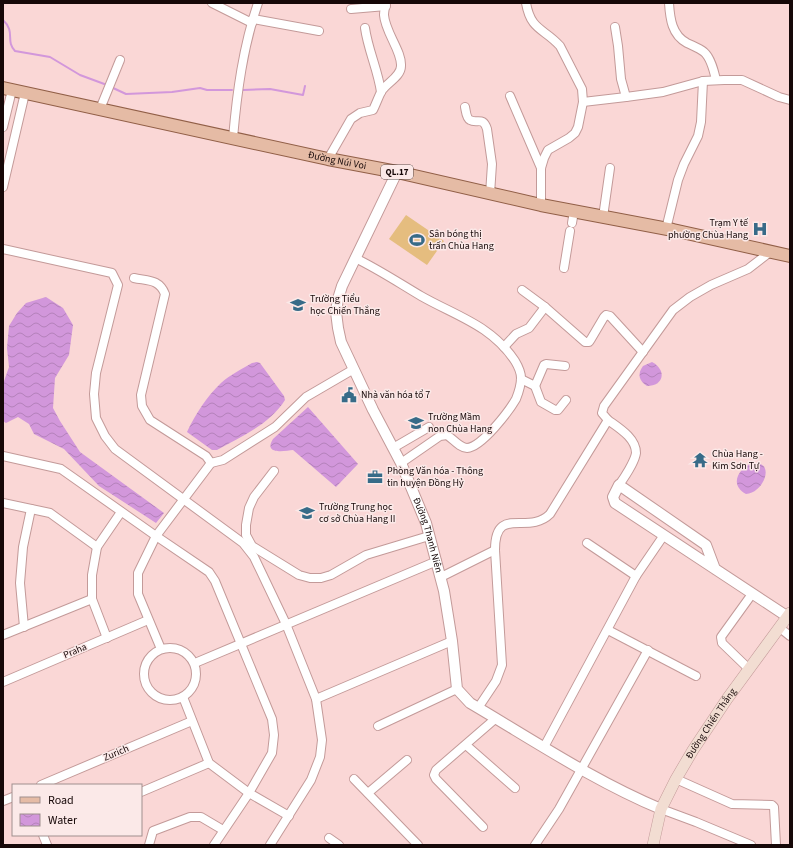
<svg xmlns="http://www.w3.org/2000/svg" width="793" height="848" font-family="'Source Sans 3',sans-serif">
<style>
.grass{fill:#e5bd7f}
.water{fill:url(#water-waves)}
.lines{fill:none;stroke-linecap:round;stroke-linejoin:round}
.stream{stroke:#d297db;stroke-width:2}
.minor-casing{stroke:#c39a99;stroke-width:10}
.tertiary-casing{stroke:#c39a99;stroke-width:12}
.secondary-casing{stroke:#c39a99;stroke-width:12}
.primary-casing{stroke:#915f47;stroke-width:14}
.minor{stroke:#fff;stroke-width:8}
.tertiary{stroke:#fff;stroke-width:10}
.secondary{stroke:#f2ddd2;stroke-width:11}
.primary{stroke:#e5bba5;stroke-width:12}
.labels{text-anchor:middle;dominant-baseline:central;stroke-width:3;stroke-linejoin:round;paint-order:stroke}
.shield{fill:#fbe9e8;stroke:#5b4c4b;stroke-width:1}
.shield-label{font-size:9px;font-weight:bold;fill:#160808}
.street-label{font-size:10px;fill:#160808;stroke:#fbe9e8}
.poi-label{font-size:10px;fill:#160808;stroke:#fbe9e8;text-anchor:start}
</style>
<defs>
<pattern id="water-waves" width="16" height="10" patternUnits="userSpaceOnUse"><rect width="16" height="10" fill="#d297db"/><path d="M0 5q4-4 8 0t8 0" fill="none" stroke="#b481ba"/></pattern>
</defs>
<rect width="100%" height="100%" fill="#fad7d6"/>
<path class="grass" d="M406 215 444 241 427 265 389 239Z"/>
<g class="water">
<path d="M46 297 63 308 73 325 69 355 55 378 53 408 60 421 80 452 164 513 156 523 99 486 64 449 34 434 29 424 18 417 6 423 3 421V384L9 367 7 348 9 326 17 313 26 303Z"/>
<path d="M257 362 260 363 284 396 285 400C270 424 241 437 217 450H212L187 432C195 415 207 396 221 383 230 375 242 369 252 363Z"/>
<path d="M652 362C667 370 664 386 647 386 639 381 637 374 643 366Z"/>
<path d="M308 407 358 464 336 487 293 450C285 451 263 455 273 439Z"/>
<path d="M753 463C776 461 764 493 746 494 729 485 738 468 753 463Z"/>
</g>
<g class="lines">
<g class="stream">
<path d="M3 20C16 32 5 41 15 51L50 57 80 75 107 85"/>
<path d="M111 87 126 94 172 92 200 88 207 90H232"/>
<path d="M243 90 270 89 303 95 305 86"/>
</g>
<g class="minor-casing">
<g id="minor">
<path d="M212 3 252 23"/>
<path d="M526 3C531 31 544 28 560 46L582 89 583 102 578 127 575 133 569 138 548 150 544 158 541 168V205"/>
<path d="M669 3C670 19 672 35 687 43 693 46 699 48 704 52 711 58 714 71 716 80"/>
<path d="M351 9 386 6"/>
<path d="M253 19 319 31"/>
<path d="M615 27 618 46 621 79 626 97"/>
<path d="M365 28C368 50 378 70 381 92"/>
<path d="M510 96 541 168"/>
<path d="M583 102 626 97 663 92 703 81 724 80H742L779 97 790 100"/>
<path d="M465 107C466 111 466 118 470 120 477 124 483 116 487 129L492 164 490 194"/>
<path d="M100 109 120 60"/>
<path d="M3 127 12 90"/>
<path d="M233 138C237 92 243 47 258 3"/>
<path d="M328 159 351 119 360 113 373 110C376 104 378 98 381 92 386 83 401 77 401 66 402 51 385 32 384 15 384 12 385 7 386 3"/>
<path d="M3 187 25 93"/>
<path d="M603 217 610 168"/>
<path d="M572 223 574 211"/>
<path d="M666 229 678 180 684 164 698 136 701 122 703 81"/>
<path d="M3 249 112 273 118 285 96 373 94 394 96 418 105 436 115 449 243 543 254 557 286 624 316 699 322 740 320 757 311 780 270 845"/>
<path d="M355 258C378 269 399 283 421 296 456 316 491 325 515 361 518 366 521 373 521 378 521 384 518 394 516 399 509 411 482 447 467 448 460 448 453 439 447 435L440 436 401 463"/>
<path d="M564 268 570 231"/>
<path d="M134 278C148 281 159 279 165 294L141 395 142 406 150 420 206 456 211 463 156 536 138 573V594L161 649"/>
<path d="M522 290 545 307 585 342H589L591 339 604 317 606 315 610 316 643 352"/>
<path d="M504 347 516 334 529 328 545 307"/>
<path d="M521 379 535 386 544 365 546 364 565 366"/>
<path d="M535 386 541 402 555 410H558L566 400"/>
<path d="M608 420C619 428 636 438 636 453 635 461 624 478 619 485"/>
<path d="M393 448 429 427"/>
<path d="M3 456 61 469 156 536 209 572 215 581 272 719 274 735 272 753 249 793 214 845"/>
<path d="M211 463 223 460 275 427 306 397 354 369"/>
<path d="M274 471 254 497 249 508 246 525V535L252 546 299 575 310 578H321L331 575 366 555 429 536"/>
<path d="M3 503 50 513 97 547"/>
<path d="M587 543 636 576"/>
<path d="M441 577 495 550"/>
<path d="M24 627 20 583 23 547 31 509"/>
<path d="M780 628 790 636"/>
<path d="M608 630 696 676"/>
<path d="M3 635 92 599"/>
<path d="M107 638 92 599V575L97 547 121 512"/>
<circle cx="170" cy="674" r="26"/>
<path d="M195 663 437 561"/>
<path d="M749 669 722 643 721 637 752 594"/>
<path d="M3 682 148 620"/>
<path d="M183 697 209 763 249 793 289 816"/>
<path d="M316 699 452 641"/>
<path d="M478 708 496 681 502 665 495 550C495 504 528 536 550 514L608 420 602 413 604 406 673 310 690 297 711 285 748 269 770 252"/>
<path d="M378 726 457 689"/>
<path d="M466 745 515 788"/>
<path d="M544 747 636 576 664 535"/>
<path d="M354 779 418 845"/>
<path d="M676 779 732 804 772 805 774 807 776 845"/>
<path d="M41 785 192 721"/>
<path d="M141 792 209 763"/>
<path d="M368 793 407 760"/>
<path d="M3 801 13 797"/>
<path d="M661 809 696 822 751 845"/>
<path d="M483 827 436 779 434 775 436 770 495 719"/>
<path d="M43 835 47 845"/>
<path d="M329 838 339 845"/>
<path d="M149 845 153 831 190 817H201L223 830"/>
<path d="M535 845 559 809 648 650"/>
</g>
</g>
<g class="tertiary-casing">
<g id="tertiary">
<path id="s1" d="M397 172 342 286 338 299 336 312 338 328 341 342 373 410 401 463 426 523 444 591 452 641 457 689 470 703C533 740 594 781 661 809"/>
<path d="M715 569 706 545 619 485 613 497 615 503 788 617"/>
</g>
</g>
<g class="secondary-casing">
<g id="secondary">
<path id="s2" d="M653 845 661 809 676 779 693 750 727 699 790 613"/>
</g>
</g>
<g class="primary-casing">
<g id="primary">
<path id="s3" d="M3 88 328 159 397 172 541 205 673 230 790 256"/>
</g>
</g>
<use href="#minor" class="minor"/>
<use href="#tertiary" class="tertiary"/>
<use href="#secondary" class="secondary"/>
<use href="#primary" class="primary"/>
</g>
<defs>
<g id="hospital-bare" transform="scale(1.2)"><path d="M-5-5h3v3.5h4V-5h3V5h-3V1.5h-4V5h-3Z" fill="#376b88" stroke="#fbe9e8" stroke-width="2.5" paint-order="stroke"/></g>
<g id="stadium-bare" transform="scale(1.2)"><path d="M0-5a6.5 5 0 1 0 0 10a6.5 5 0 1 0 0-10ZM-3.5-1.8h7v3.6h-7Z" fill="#376b88" stroke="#fbe9e8" stroke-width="2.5" paint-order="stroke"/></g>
<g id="school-bare" transform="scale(1.2)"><path d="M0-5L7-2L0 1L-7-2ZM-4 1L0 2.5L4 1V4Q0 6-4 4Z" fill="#376b88" stroke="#fbe9e8" stroke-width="2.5" paint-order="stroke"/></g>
<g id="civic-bare" transform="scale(1.2)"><path d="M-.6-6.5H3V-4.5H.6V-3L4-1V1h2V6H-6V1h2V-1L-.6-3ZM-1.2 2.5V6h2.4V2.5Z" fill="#376b88" stroke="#fbe9e8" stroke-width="2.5" paint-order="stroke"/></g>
<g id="temple-bare" transform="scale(1.2)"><path d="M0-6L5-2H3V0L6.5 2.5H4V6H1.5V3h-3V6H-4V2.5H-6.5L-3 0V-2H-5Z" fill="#376b88" stroke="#fbe9e8" stroke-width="2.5" paint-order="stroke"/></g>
<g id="office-bare" transform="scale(1.2)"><path d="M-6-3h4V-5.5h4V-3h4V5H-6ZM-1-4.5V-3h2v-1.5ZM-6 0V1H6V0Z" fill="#376b88" stroke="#fbe9e8" stroke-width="2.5" paint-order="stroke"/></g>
</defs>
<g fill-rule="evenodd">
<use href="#hospital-bare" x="760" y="229"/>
<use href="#stadium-bare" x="417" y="240"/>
<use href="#school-bare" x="298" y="305"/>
<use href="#civic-bare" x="349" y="395"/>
<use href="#school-bare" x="416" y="423"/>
<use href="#temple-bare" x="700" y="460"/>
<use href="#office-bare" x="375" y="477"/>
<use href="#school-bare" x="307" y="513"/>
</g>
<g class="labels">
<rect class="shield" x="381" y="165" width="32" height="14" rx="3"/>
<g class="shield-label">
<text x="397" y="172">QL.17</text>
</g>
<g class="street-label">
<text stroke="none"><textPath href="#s3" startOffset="342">Đường Núi Voi</textPath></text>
<text stroke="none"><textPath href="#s1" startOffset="396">Đường Thanh Niên</textPath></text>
<text transform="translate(75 651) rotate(-23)">Praha</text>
<text stroke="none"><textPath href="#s2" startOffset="136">Đường Chiến Thắng</textPath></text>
<text transform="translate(116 753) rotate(-23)">Zurich</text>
</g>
<g class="poi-label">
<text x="748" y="223" text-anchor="end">Trạm Y tế<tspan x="748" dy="12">phường Chùa Hang</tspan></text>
<text x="429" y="234">Sân bóng thị<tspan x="429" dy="12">trấn Chùa Hang</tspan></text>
<text x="310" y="299">Trường Tiểu<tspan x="310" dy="12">học Chiến Thắng</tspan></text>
<text x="361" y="395">Nhà văn hóa tổ 7</text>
<text x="428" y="417">Trường Mầm<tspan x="428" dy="12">non Chùa Hang</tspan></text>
<text x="712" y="454">Chùa Hang -<tspan x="712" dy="12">Kim Sơn Tự</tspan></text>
<text x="387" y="471">Phòng Văn hóa - Thông<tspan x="387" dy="12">tin huyện Đồng Hỷ</tspan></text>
<text x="319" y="507">Trường Trung học<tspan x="319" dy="12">cơ sở Chùa Hang II</tspan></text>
</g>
</g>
<rect width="793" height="848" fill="none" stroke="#160808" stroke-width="8"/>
<rect x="12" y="784" width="130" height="52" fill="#fbe9e8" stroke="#9f8f8e"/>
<rect x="20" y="797" width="20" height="6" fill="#e5bba5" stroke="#9f8f8e"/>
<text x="48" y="804" font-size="12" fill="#160808">Road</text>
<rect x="20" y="814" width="20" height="12" fill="url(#water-waves)" stroke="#9f8f8e"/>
<text x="48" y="824" font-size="12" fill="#160808">Water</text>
</svg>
